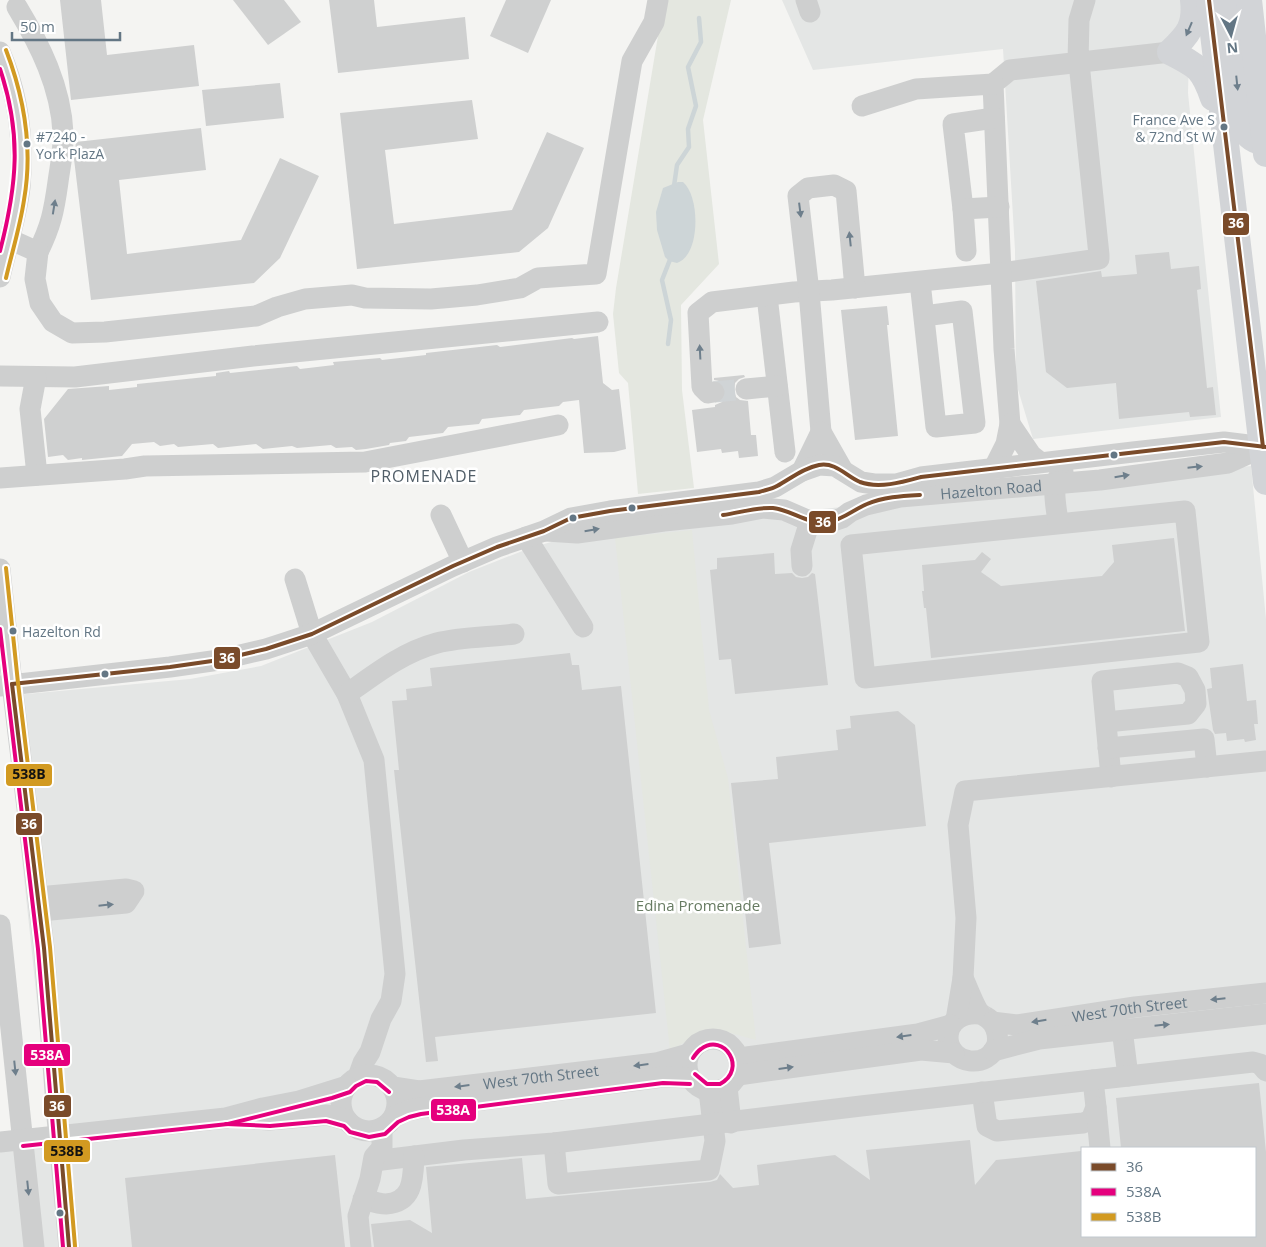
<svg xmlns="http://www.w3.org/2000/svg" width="1266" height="1247" font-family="'Open Sans',sans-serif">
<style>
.built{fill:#e4e6e5;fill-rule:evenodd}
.green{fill:#e4e7e0}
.water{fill:#cdd5d7}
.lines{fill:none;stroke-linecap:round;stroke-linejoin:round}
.stream{stroke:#cdd5d7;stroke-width:4.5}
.building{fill:#cfd0d0}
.minor-tunnel{stroke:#d0d4d6;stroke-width:21;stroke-dasharray:21 11;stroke-linecap:butt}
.minor{stroke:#cecfcf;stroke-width:21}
.major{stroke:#d2d4d7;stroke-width:26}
.bus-1-casing{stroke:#fff;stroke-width:8}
.bus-2-casing{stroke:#fff;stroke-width:8}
.bus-3-casing{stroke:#fff;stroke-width:8}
.bus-1{stroke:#7a4b2a;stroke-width:4}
.bus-2{stroke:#e5007d;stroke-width:4}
.bus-3{stroke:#d29a21;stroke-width:4}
.oneway{fill:#6e7f8c}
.bus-dot{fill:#637684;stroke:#fff;stroke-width:2}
.labels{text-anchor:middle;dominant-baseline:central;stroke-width:5;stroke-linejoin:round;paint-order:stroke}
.bus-label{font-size:14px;fill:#637684;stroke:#fff;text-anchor:start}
.street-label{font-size:15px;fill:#637684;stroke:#fff}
.park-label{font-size:15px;fill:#677b62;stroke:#fff}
.neighbourhood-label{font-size:16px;letter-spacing:1px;fill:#515e68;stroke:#fff}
.line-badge{stroke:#fff;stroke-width:2}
.badge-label{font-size:14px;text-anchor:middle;font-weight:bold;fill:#fff}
.pale-badge-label{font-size:14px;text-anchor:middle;font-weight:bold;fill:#111}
</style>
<rect width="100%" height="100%" fill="#f4f4f2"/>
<g class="built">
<path d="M782 0H1188L1190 17 1188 93 1221 417 1033 439 1016 383 1015 250 1003 49 813 70Z"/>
<path d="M1251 466 1266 619V1247H0V1150L52 1144 5 696 190 679 261 666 372 622 469 572 530 548 583 533ZM1082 1148H1255V1236H1082Z"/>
</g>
<g class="green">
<path d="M664 0H731L703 120 719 264 681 305 682 390 694 488 638 494 628 383 619 373 613 314 616 288Z"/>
<path d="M692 530 709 710 728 778 756 1040 727 1032 697 1035 670 1051 615 538Z"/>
</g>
<path class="water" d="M678 182H683C700 196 701 255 677 263L669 261 665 257 657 230 656 212 663 188Z"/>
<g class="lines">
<g class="stream">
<path d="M674 186 677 165 689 147 688 129 696 106 688 67 701 42 699 18"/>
<path d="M668 344 671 320 662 280 671 257"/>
</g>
</g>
<g class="building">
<path d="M60 0H101L107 55 194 45 199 86 71 100Z"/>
<path d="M233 0H284L301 22 268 45Z"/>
<path d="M329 0H374L377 27 465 17 469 59 338 73Z"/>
<path d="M506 0H551L528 53 490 36Z"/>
<path d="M280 83 284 118 206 126 202 90Z"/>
<path d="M472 100 478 139 385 150 394 224 512 210 547 132 584 148 548 228 519 252 357 269 340 113Z"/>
<path d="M201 128 206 170 119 180 127 254 241 240 280 158 319 176 280 258 254 283 91 300 74 159 76 142Z"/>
<path d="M1169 252 1171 269 1199 266 1201 289 1197 290 1207 388 1213 387 1216 415 1190 417 1189 412 1119 419 1116 383 1067 388 1046 372 1036 281 1101 271 1102 277 1137 274 1135 255Z"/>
<path d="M887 306 889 325H887L898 436 855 440 841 310Z"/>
<path d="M598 336 603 383 612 390 619 389 626 449 614 452 584 453 579 400 563 402 559 406 524 410 520 415 482 419 479 424 448 427 443 433 409 437 406 441 390 443 389 445 366 449 356 450 352 447 336 448 331 445 297 448 292 446 263 449 256 444 218 448 213 444 178 447 174 444 160 446 154 442 132 444 122 456 82 460V458L68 460 63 455 48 457 44 419 68 389 109 386V390L137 387V384L216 376V373L229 371 230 373 297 366 300 369 334 365 333 362 380 358 382 360 426 355V353L497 345 500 347 572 338 574 339Z"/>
<path d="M744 375 745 377 739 379 735 383 734 391 736 397 740 400 748 401 751 435H756L758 456 739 458 738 451 722 453 721 449 697 452 692 410 715 407V405L722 402 725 397 726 390 724 384 719 381 714 380V378Z"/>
<path d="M1174 538 1185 631 931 658 926 608H924L922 591H924L922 565 975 560 982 552 991 559 981 572 1001 586 1102 576 1114 562 1112 545Z"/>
<path d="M774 553 775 574 792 573 796 577 802 578 808 577 812 573 815 574 828 685 735 694 731 659 719 660 710 570 717 569V558Z"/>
<path d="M570 653 572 665H579L582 690 621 686 656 1013 435 1037 438 1061 426 1062 394 770H399L392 701 407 700 406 689 432 686 430 668Z"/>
<path d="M1243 664 1247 701 1256 700 1258 724H1254L1256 740 1245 742 1244 739 1227 741 1226 733 1215 734 1213 730 1207 689 1212 688 1210 668Z"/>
<path d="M898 711 915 725 926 826 769 843 781 944 749 948 731 783 778 779 776 757 838 750 836 730 851 728 850 716Z"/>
<path d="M1259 1083 1266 1152V1247H374L371 1224 410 1220 432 1233 426 1167 522 1158 526 1199 710 1182 717 1180 720 1174 733 1188 759 1185 757 1165 835 1155 870 1180 866 1150 970 1140 975 1185 996 1160 1081 1151 1082 1236H1255V1148H1121L1116 1098Z"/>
<path d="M335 1155 345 1247H132L125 1178Z"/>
</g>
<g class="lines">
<path class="minor-tunnel" d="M714 392 746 389"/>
<g class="minor">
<path d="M806 0 810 12"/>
<path d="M1085 0 1079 20 1078 61 1079 63 1099 255V259L1001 273 993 84 1010 70 1170 52"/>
<path d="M17 7C40 45 61 87 63 133 64 149 60 167 58 182 54 211 51 226 38 252"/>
<path d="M0 52C18 94 24 141 20 187 17 215 6 250 0 277"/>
<path d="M862 106 916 89 993 84"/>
<path d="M963 209 953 124 994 118"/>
<path d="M9 239 38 252 35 279 40 303 53 322 72 333 105 332 256 316 277 307 305 299 352 295 365 298 431 299 477 295 520 288 538 278 596 274 632 61 654 22 658 0"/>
<path d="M966 251 963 209 999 207"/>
<path d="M920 282 936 427 975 423 962 311 924 316"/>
<path d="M767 296 785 452"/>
<path d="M0 376 75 377 253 356 598 322"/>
<path d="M36 377 30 409 37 475"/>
<path d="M746 389 777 386"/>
<path d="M714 392 708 393 702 387 698 313 712 302 794 292 832 290 1001 273 1004 349 1010 424"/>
<path d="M821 432 809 292 798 196 808 188 834 185 846 191 855 288"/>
<path d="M994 468 1006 444 1010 424 1031 455 1040 462"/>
<path d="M802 471 821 432 842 469"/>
<path d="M0 478 125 469 145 466 365 462 558 425"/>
<path d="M1185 511 1199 642 865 678 851 545Z"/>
<path d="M441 515 463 562"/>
<path d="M1058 523C1057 508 1049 483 1063 472"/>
<path id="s1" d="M546 531 577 533 664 521 732 514 763 508 784 510 812 522 827 523 842 518 850 512 866 505 900 497 1100 480 1228 463 1263 447"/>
<path d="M526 537 583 627"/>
<path d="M802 566 801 550 810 521"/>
<path d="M0 569 12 684 44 948 57 1117 69 1247"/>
<path d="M295 579 312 634 347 694 374 760 395 974 391 1001 381 1019 370 1052 363 1063 358 1077"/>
<path d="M0 686 170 667 219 660 266 649 312 634 453 566 497 547 544 531 571 518 610 511 759 492 775 487 802 471 819 465 835 466 861 482 874 484H896L921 477 1133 452 1224 442 1266 447"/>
<path d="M347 694C375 674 403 652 437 643 459 637 491 637 514 634"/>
<path d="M1106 722 1188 714 1196 704 1195 690 1188 677 1178 673 1102 681 1111 777"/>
<path d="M1108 748 1204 739 1207 767"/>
<path d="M38 897 126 889 134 891 126 903 40 911"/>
<path d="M0 925 34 1247"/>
<path d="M963 978C967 986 975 1008 980 1013 980 1014 985 1016 986 1017 995 1022 999 1034 997 1044 989 1070 949 1065 948 1038 948 1020 964 1012 980 1014"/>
<path d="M956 1020 963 978 966 918 958 825 965 791 1266 761"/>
<path id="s2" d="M992 1022 1017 1025 1135 1007 1266 993"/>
<path d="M1122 1029 1128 1076"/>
<circle cx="713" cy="1065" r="26"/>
<path d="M993 1051 1039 1039 1266 1014"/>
<path d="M739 1058 918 1034 951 1025"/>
<circle cx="369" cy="1103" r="28"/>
<path d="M738 1075 921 1050 954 1053"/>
<path id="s3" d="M393 1087 419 1091 656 1063 688 1054"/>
<path d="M727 1087 731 1123"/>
<path d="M982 1092 987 1126 997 1131 1083 1123 1091 1120 1096 1107 1093 1080"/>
<path d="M1096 1107 1100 1148"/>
<path d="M394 1117 407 1111 420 1108 663 1077 690 1078"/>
<path d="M254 1119 269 1120 327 1115 347 1120"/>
<path d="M0 1142 226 1118 263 1108 299 1101 347 1086"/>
<path d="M554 1143 558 1184 709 1170 715 1141 709 1091"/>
<path d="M374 1161 464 1150 554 1143 861 1106 1253 1062 1260 1064 1266 1071"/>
<path d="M363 1199C370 1201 379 1204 386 1204 414 1202 413 1178 414 1156"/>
<path d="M361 1247 358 1216 370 1179 374 1157 382 1148V1128"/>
</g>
<g class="major">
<path d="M1193 0C1196 26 1188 35 1170 52 1198 66 1203 69 1213 98"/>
<path d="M1209 0 1266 482"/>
<path d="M1227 0 1242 126C1247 136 1253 142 1265 142"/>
<path d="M1249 0 1266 154"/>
</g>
<g class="bus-1-casing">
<g id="bus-1">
<path d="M1209 0 1263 447"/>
<path d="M723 515C739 513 756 507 773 508 792 510 808 525 828 522 843 520 854 509 867 504 883 497 902 496 920 495"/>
<path d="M12 684 170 667 219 660 266 649 312 634 453 566 497 547 544 531 571 518 610 511 759 492C765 490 772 489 777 486 790 479 803 468 819 465 836 462 846 476 860 482 879 489 903 482 921 477L1224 442 1266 447"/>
<path d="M12 684 44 948 69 1247"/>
</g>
</g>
<g class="bus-2-casing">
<g id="bus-2">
<path d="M0 69C22 135 17 185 0 251"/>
<path d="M0 629 38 949 63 1247"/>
<path d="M693 1058C695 1055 698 1051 701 1049 724 1032 748 1069 720 1084H707L695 1074"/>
<path d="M226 1124 270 1126 326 1121 344 1126 350 1132 369 1137 385 1134 398 1122 409 1117 421 1114 663 1083 690 1084"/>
<path d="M23 1146 228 1124 332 1098 350 1092 356 1086 366 1081 377 1082 389 1092"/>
</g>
</g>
<g class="bus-3-casing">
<g id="bus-3">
<path d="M6 50C24 97 33 149 24 200 20 227 12 252 6 278"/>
<path d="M6 568 18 683 50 947 75 1246"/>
</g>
</g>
<use href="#bus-1" class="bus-1"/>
<use href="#bus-2" class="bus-2"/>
<use href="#bus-3" class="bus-3"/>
</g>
<defs><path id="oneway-solid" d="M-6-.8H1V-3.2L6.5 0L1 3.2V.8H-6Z" transform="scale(1.25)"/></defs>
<g class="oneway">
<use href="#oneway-solid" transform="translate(1189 29) rotate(113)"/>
<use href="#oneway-solid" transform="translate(1237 83) rotate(84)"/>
<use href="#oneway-solid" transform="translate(54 207) rotate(-81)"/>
<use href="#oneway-solid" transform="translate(800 210) rotate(83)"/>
<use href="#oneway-solid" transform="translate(850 239) rotate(-96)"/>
<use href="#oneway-solid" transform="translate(700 352) rotate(-93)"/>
<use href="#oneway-solid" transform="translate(1195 467) rotate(-6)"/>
<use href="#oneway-solid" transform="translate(1122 476) rotate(-9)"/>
<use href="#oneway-solid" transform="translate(592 530) rotate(-10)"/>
<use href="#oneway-solid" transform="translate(106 905) rotate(-6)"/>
<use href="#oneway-solid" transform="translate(1218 999) rotate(174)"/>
<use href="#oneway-solid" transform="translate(1039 1021) rotate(171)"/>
<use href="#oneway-solid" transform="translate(1162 1025) rotate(-6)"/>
<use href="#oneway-solid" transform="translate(904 1036) rotate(172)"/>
<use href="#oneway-solid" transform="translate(641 1065) rotate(173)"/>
<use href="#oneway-solid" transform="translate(15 1068) rotate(84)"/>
<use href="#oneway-solid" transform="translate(786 1068) rotate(-8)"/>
<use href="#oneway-solid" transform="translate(462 1086) rotate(173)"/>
<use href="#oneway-solid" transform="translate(28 1188) rotate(84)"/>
</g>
<g class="bus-dot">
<circle cx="1224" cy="127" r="4.5"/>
<circle cx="27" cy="144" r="4.5"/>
<circle cx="1114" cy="455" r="4.5"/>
<circle cx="632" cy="508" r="4.5"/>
<circle cx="573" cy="518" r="4.5"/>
<circle cx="13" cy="631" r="4.5"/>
<circle cx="105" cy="674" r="4.5"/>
<circle cx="60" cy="1213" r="4.5"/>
</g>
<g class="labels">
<g class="bus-label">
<text x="1215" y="119" text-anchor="end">France Ave S<tspan x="1215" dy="17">&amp; 72nd St W</tspan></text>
<text x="36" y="136">#7240 -<tspan x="36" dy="17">York PlazA</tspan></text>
<text x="22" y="631">Hazelton Rd</text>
</g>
<g class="street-label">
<text stroke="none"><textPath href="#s1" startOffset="455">Hazelton Road</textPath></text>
<text stroke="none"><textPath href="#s2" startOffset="139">West 70th Street</textPath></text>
<text stroke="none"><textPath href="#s3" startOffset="149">West 70th Street</textPath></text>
</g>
<g class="park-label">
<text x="698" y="905">Edina Promenade</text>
</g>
<g class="neighbourhood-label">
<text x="424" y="476">PROMENADE</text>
</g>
</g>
<g class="line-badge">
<rect x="1222" y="212" width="28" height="24" rx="5" fill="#7a4b2a"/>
<rect x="808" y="510" width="29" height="24" rx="5" fill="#7a4b2a"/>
<rect x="213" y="646" width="28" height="24" rx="5" fill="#7a4b2a"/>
<rect x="5" y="763" width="48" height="24" rx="5" fill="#d29a21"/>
<rect x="15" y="812" width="28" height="24" rx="5" fill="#7a4b2a"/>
<rect x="23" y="1043" width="48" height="24" rx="5" fill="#e5007d"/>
<rect x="43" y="1094" width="29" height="24" rx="5" fill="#7a4b2a"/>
<rect x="430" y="1098" width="47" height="24" rx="5" fill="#e5007d"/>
<rect x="43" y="1139" width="48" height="24" rx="5" fill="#d29a21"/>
</g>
<g class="badge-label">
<text x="1236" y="228">36</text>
<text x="823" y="527">36</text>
<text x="227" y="663">36</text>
<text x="29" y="829">36</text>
<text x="47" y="1060">538A</text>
<text x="57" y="1111">36</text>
<text x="453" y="1115">538A</text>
</g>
<g class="pale-badge-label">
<text x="29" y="779">538B</text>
<text x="67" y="1156">538B</text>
</g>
<rect x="1081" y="1147" width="175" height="90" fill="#ffffff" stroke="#c1c8ce"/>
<rect x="1091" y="1163" width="25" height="8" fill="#7a4b2a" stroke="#c1c8ce"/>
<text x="1126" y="1172" font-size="15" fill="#637684">36</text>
<rect x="1091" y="1188" width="25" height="8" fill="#e5007d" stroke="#c1c8ce"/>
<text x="1126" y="1197" font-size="15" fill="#637684">538A</text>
<rect x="1091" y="1213" width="25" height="8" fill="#d29a21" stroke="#c1c8ce"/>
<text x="1126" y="1222" font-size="15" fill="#637684">538B</text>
<g transform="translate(1231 35) rotate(174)" stroke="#ffffff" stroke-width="4" paint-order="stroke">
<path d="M0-4L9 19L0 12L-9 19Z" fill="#637684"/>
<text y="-8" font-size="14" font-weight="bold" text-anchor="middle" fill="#637684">N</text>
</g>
<path d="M12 32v8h108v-8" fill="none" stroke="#637684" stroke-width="2.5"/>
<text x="20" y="32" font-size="15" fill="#637684" stroke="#ffffff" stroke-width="4" paint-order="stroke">50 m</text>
</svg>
